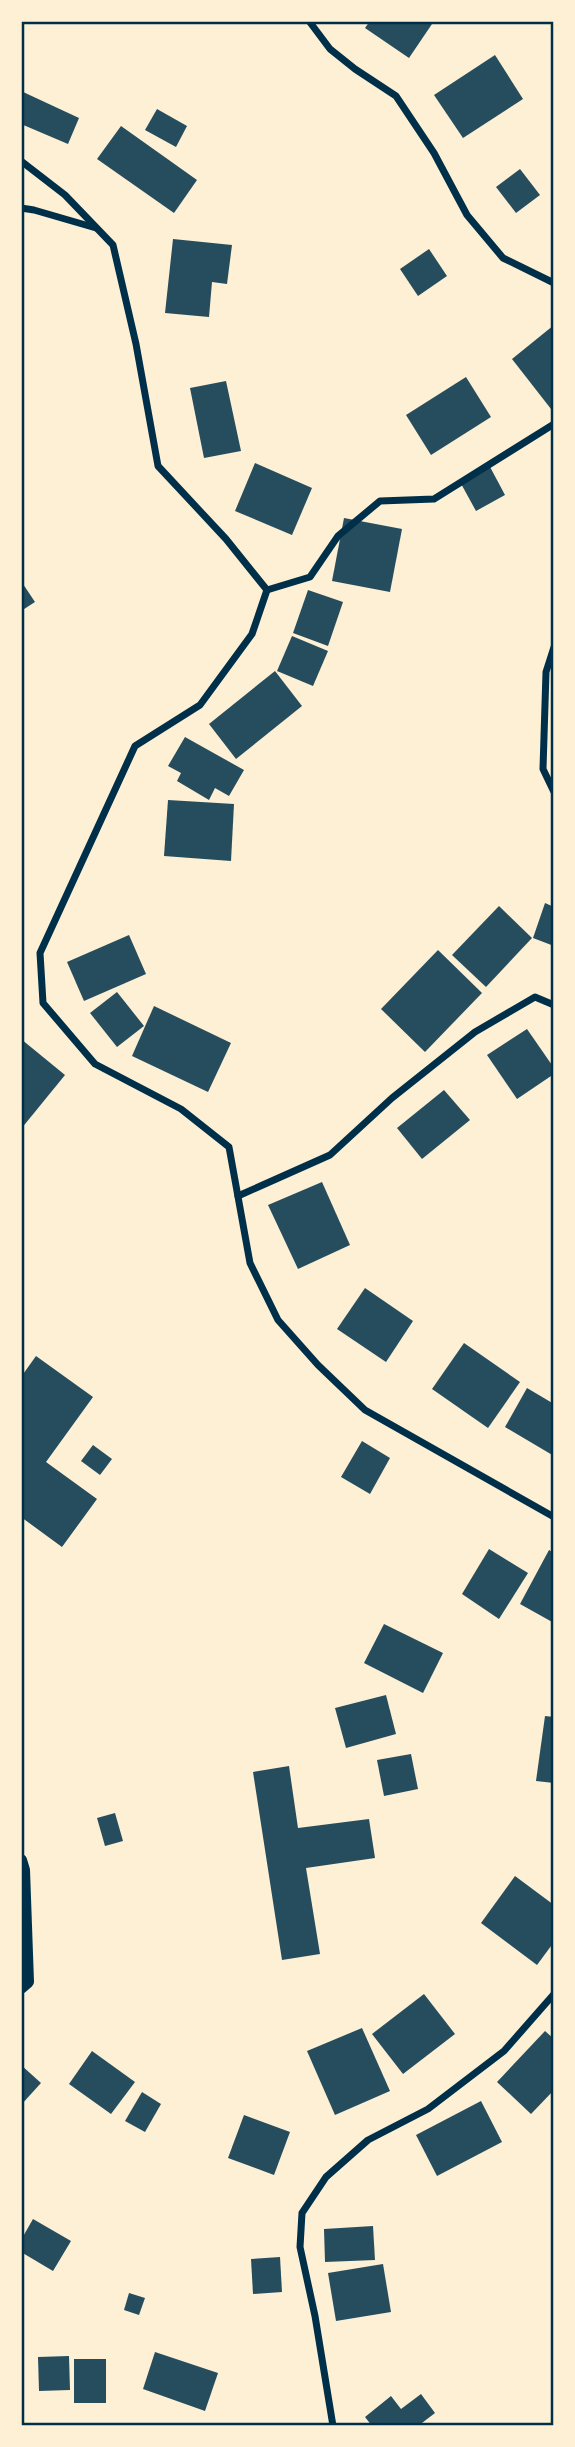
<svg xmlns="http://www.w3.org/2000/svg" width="575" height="2447" font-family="Lato,sans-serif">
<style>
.building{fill:#264d5e}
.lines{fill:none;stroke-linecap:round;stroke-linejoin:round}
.minor{stroke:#003049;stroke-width:7}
.tertiary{stroke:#003049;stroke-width:12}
.neatline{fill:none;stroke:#003049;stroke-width:2.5}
</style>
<rect width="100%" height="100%" fill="#fdf0d5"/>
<g class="building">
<path d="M370 21H427L432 24 409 58 365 28Z"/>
<path d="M495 55 523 99 463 138 434 95Z"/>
<path d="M21 91 79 118 68 144 21 124Z"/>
<path d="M157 109 187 126 176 147 145 130Z"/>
<path d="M121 126 197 180 174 213 97 159Z"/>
<path d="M520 169 540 195 516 213 496 187Z"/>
<path d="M173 239 232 245 227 284 212 282 209 317 165 313Z"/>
<path d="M429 249 447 276 418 296 400 269Z"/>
<path d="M554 325V406L551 409 512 359Z"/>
<path d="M466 377 491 417 431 455 406 415Z"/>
<path d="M226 381 241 451 204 458 190 388Z"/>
<path d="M255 463 312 488 292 535 235 511Z"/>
<path d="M489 465 505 495 476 511 459 480Z"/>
<path d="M344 518 402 529 390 592 332 581Z"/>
<path d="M21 581 35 602 21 611Z"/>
<path d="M308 590 343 602 328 646 293 633Z"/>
<path d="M292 636 328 651 313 686 277 671Z"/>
<path d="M275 671 302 706 236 759 209 724Z"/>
<path d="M185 737 244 770 229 796 215 788 209 800 177 781 181 773 168 766Z"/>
<path d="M168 800 234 804 231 861 164 856Z"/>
<path d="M545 903 554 907V946L533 938Z"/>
<path d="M499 906 532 938 486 987 452 955Z"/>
<path d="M129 935 146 974 84 1001 67 962Z"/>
<path d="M438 950 482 993 425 1052 381 1009Z"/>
<path d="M117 992 144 1026 117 1047 90 1013Z"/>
<path d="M154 1006 231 1043 208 1092 132 1056Z"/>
<path d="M527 1029 554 1068V1074L517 1099 487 1055Z"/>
<path d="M21 1039 65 1075 21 1129Z"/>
<path d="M444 1090 470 1120 422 1159 397 1128Z"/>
<path d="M322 1182 350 1245 298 1269 268 1205Z"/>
<path d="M365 1288 413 1321 386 1362 337 1329Z"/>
<path d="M464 1343 520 1382 488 1428 432 1389Z"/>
<path d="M36 1356 93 1397 46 1462 97 1499 62 1547 21 1517V1377Z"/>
<path d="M527 1388 554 1404V1456L505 1427Z"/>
<path d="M362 1441 390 1458 370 1494 341 1477Z"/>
<path d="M93 1445 112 1459 100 1475 81 1461Z"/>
<path d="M489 1549 528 1573 499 1619 462 1594Z"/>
<path d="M549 1550 554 1553V1623L520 1604Z"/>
<path d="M384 1624 443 1653 423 1693 364 1663Z"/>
<path d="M386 1695 396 1734 346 1748 335 1708Z"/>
<path d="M545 1716 554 1717V1783L536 1781Z"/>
<path d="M411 1754 418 1789 384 1796 377 1760Z"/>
<path d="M289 1766 298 1828 369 1819 375 1858 306 1868 320 1954 282 1960 253 1772Z"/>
<path d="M115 1813 123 1841 105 1846 97 1818Z"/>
<path d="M515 1876 554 1905V1942L537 1965 481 1923Z"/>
<path d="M424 1994 455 2034 403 2074 372 2034Z"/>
<path d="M362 2028 390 2091 335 2115 307 2051Z"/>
<path d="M545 2031 554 2039V2090L531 2114 497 2082Z"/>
<path d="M92 2051 135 2082 111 2114 69 2084Z"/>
<path d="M21 2065 41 2083 21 2105Z"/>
<path d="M142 2092 161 2104 145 2132 125 2121Z"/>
<path d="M481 2101 502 2142 437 2176 416 2135Z"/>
<path d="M244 2115 290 2132 274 2175 228 2158Z"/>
<path d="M33 2219 71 2241 53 2271 21 2252V2240Z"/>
<path d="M373 2226 375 2260 325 2262 324 2229Z"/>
<path d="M280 2257 282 2292 253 2294 251 2259Z"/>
<path d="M383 2264 391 2312 336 2321 328 2273Z"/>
<path d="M129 2293 145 2298 139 2315 124 2310Z"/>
<path d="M155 2352 218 2373 205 2411 143 2389Z"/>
<path d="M69 2356 70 2390 39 2391 38 2357Z"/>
<rect x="74" y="2359" width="32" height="44"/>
<path d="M421 2394 435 2413 418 2426H372L365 2417 391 2396 401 2409Z"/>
</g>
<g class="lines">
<g class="minor">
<path d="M309 21 330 49 355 69 396 96 434 153 467 215 503 258 554 283"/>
<path d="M21 161 65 195 113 245 136 344 158 466 226 539 267 590 252 634 200 705 135 746 40 953 43 1003 95 1064 181 1109 229 1147 250 1263 278 1320 318 1365 365 1410 554 1517"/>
<path d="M21 208 34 210 96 228"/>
<path d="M267 590 310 577 338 536 380 501 434 499 554 424"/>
<path d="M554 647 546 672 543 769 554 792"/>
<path d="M238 1196 330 1155 392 1098 475 1032 535 997 554 1005"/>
<path d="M333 2426 315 2316 300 2247 302 2213 326 2177 368 2140 428 2109 504 2051 554 1994"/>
</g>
<path class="tertiary" d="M21 1860 24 1870 28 1982 21 1988"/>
</g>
<rect width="575" height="2447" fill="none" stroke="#fdf0d5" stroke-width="46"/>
<rect x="23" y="23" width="529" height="2401" class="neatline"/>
</svg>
